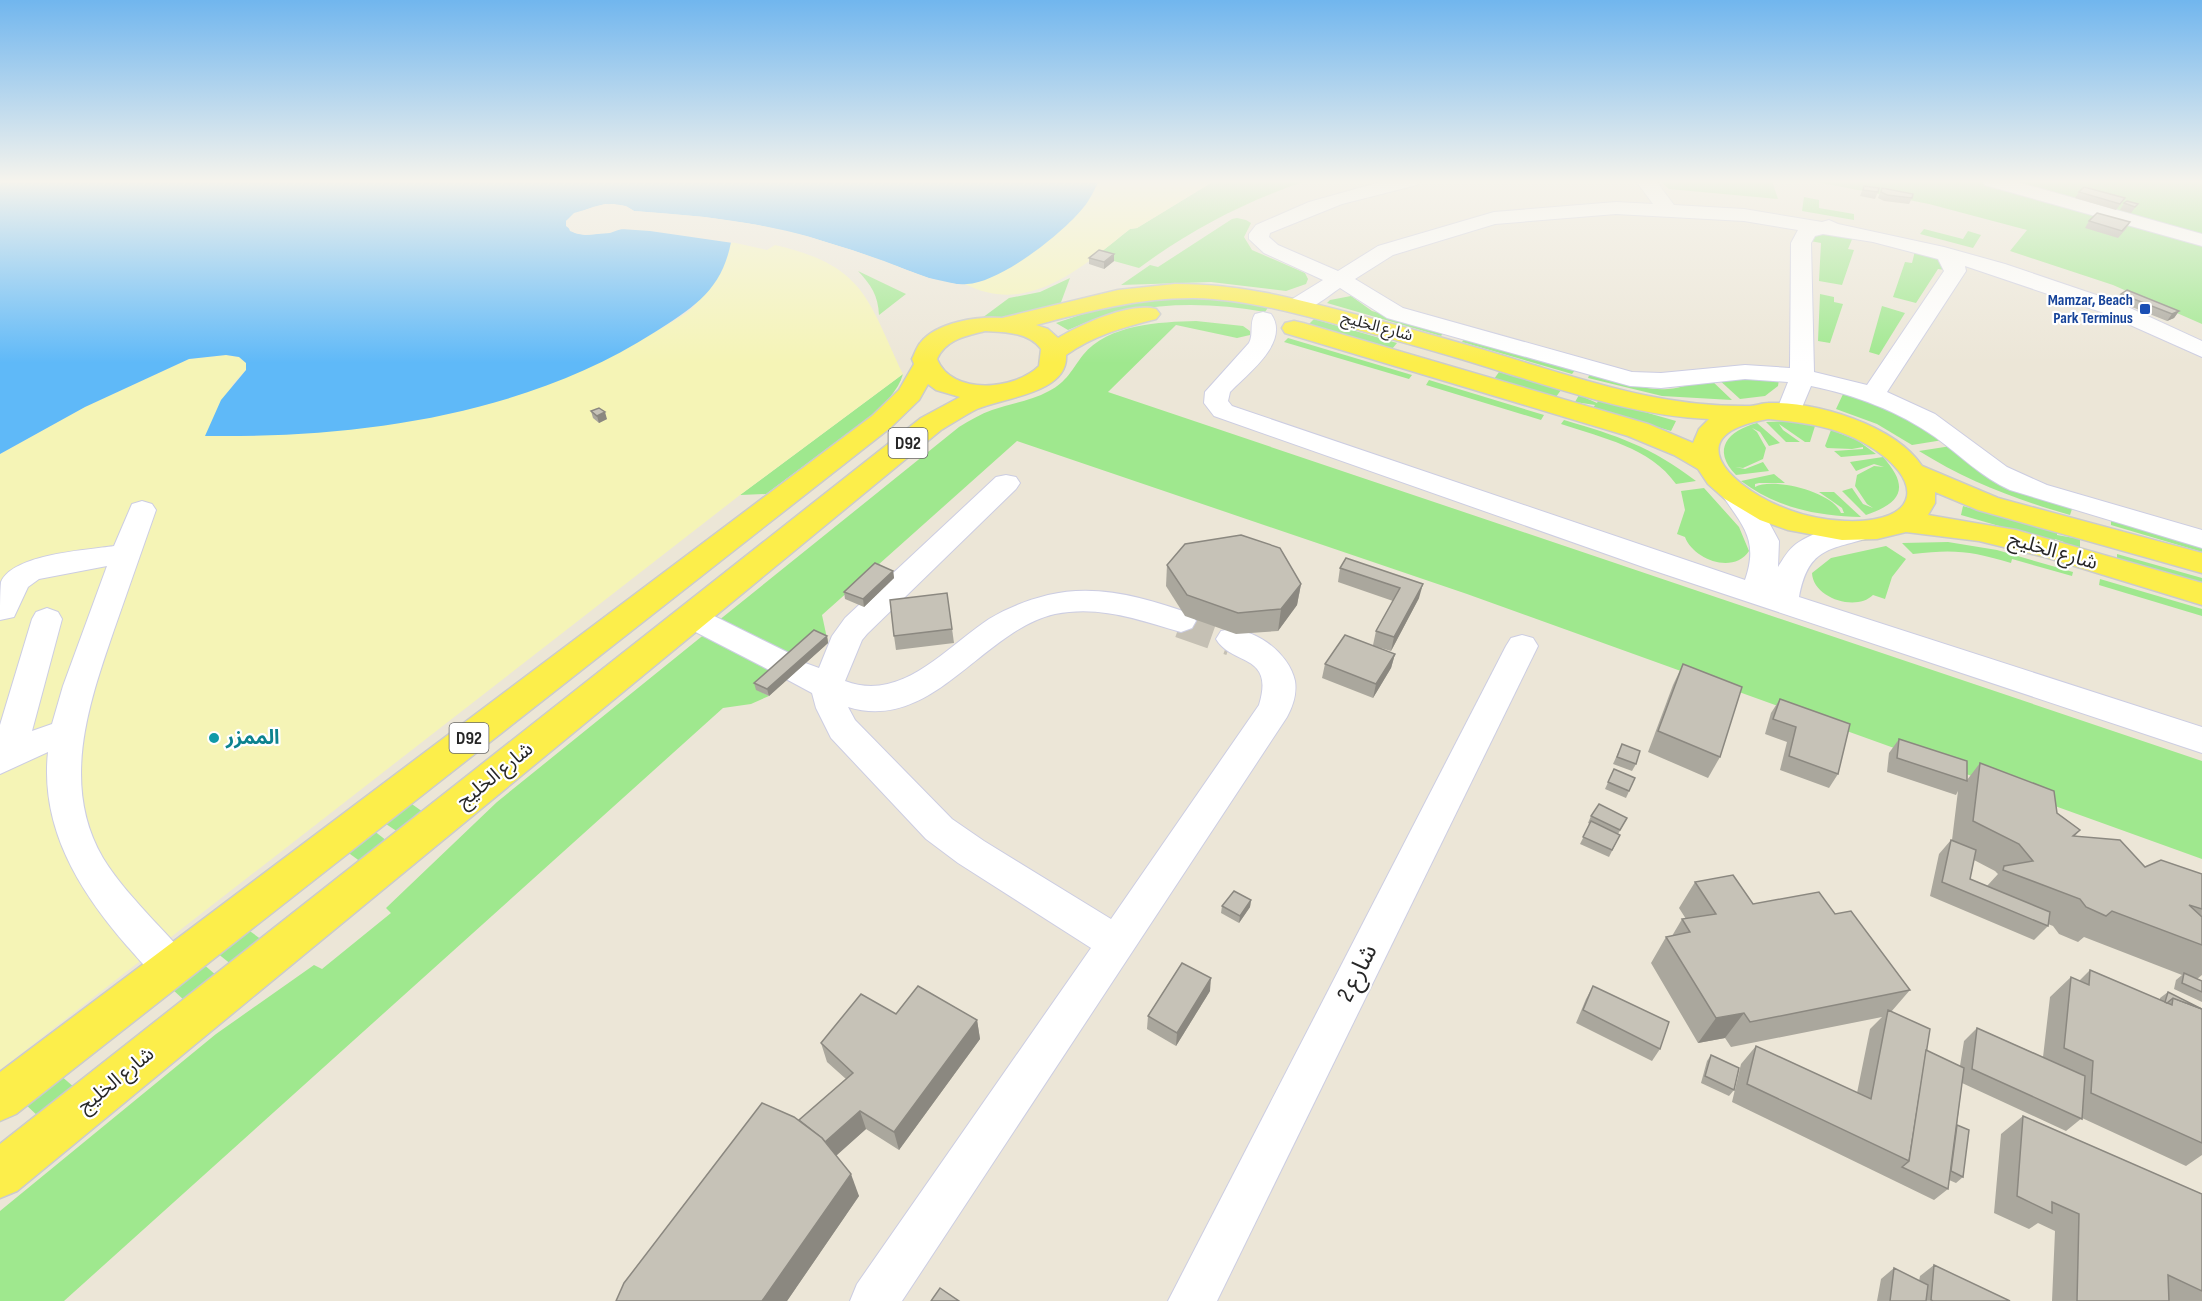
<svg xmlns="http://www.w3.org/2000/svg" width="2202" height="1301" font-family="'Sofia Sans Condensed','Noto Sans Arabic',sans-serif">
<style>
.green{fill:#9fe88e}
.sand{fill:#f5f4b6}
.water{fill:#5fb9f8}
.pier{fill:#ece6d7}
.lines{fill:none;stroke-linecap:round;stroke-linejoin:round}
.minor-tunnel{stroke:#c5c0b4;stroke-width:34;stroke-dasharray:34 17;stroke-linecap:butt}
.minor-casing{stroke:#cccde2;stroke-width:2}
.major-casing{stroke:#cbcbcb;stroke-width:3}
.minor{fill:#fff;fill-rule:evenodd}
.major{fill:#fcee4b;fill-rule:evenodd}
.wall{fill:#aaa79d;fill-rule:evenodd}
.shaded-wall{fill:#8b8880}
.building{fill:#c6c2b7;stroke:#8b8880;stroke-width:1.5}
.transit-dot{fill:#1a4fb4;stroke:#fff;stroke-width:2}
.culture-dot{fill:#0f9aa8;stroke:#fff;stroke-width:2}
.labels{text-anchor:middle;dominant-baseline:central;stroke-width:4.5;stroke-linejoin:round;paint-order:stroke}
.far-transit-label{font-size:16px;font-weight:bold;fill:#164399;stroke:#fff;text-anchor:end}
.far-street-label{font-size:16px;fill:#272727;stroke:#fff}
.shield{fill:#fff;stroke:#686868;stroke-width:1.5}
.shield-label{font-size:18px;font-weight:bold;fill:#272727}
.street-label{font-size:20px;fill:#272727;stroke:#fff}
.culture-label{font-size:20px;font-weight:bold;fill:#0d838f;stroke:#fff;text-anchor:start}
.near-street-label{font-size:24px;fill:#272727;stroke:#fff}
</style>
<rect width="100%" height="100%" fill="#ece6d7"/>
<g class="green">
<path d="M1214 181H1306C1246 201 1190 230 1139 268L1096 256 1130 229 1137 228Z"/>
<path d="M1660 181H1772L1778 199 1669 189Z"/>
<path d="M1812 181H2202V324L2113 285 2010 251 2027 230 1929 204Z"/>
<path d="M1804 197 1819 200V208L1854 214V220L1802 211Z"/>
<path d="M1237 218 1246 220 1251 223 1244 237 1252 250 1305 273 1308 279 1306 284 1286 291 1211 282 1121 285 1150 265 1158 267 1232 219Z"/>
<path d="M1924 229 1963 239 1968 231 1981 235 1973 248 1920 234Z"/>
<path d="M1825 234 1853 237 1848 249 1854 250 1842 285 1819 281 1821 243 1810 241 1813 237Z"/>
<path d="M1915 251 1941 259 1945 270 1938 269 1916 303 1893 297 1905 262 1912 263Z"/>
<path d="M858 271 906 294 879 315C878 295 871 285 858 271Z"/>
<path d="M1070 278 1060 305 1020 317 982 318 1009 298 1040 292Z"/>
<path d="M1820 294 1834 297V302L1843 304 1830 343 1818 341Z"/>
<path d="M1351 296 1372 311 1444 332 1441 336 1327 303 1330 300Z"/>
<path d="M1174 297 1222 298 1269 306 1265 312C1198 300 1131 302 1068 330L1056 323 1101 308Z"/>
<path d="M1882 306 1905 313 1879 355 1869 352Z"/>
<path d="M1314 319 1397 343 1392 349 1308 325Z"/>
<path d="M1196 321 1243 326 1250 331V335L1237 338 1176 325 1108 392 2202 761V859L1467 594 1017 441 822 615 828 643 790 659 718 621 959 427C970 420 981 414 992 410 1011 403 1031 401 1049 391 1067 382 1072 369 1083 355 1108 324 1160 322 1196 321Z"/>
<path d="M1288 338 1412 375 1409 379 1284 342Z"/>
<path d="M1465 338 1575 370 1572 374 1462 342Z"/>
<path d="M1499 372 1561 390 1556 397 1494 379Z"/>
<path d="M1590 373C1615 380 1642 391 1668 389 1682 388 1696 382 1710 379L1732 400 1662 396 1588 378Z"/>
<path d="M903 374C898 391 885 403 872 415L766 494 740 495Z"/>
<path d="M1717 378 1779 379 1778 386 1765 396 1740 399Z"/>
<path d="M1429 380 1544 415 1541 420 1426 385Z"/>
<path d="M1844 392 1887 408 1943 440 1912 445 1877 424 1836 409Z"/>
<path d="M1579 395 1597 403 1599 399 1676 421 1671 431 1593 408 1595 405 1575 402Z"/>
<path d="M1564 420C1618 436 1650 446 1696 481L1676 484C1650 447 1602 438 1561 424Z"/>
<path d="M1789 421 1815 426 1810 442H1805L1779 424 1783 430 1800 442H1786L1766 422Z"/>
<path d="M1757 423 1780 443 1769 446 1760 432 1752 428 1757 432 1766 448 1763 459 1743 468 1735 467 1745 469 1763 462 1769 471 1736 475C1711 449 1728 431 1757 423Z"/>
<path d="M1831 430 1857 440 1876 454 1841 457 1834 451 1863 449V447L1852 449 1827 448 1825 446Z"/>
<path d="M1951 446 2013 488 2072 509 2070 515C2017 500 1967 481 1919 451Z"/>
<path d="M1883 457C1910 487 1902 503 1866 515L1842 491 1852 488 1863 504 1873 508 1867 504 1855 486 1857 475 1874 466 1884 467 1874 464 1856 471 1850 462Z"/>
<path d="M1774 474 1785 483H1759L1755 484V487C1773 477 1833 492 1841 513H1844L1842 508 1819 492H1834L1861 517C1817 516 1777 508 1741 481Z"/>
<path d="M1704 488 1739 527 1749 551C1733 575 1693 559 1685 537L1677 534 1685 510 1681 491Z"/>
<path d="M1963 506 2057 532V535L2080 539V549L2065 545 2064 542 2055 539V542L1961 515Z"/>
<path d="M2111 520 2202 546V552L2111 525Z"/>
<path d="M1948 542 1997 550 2073 572 2072 576 2012 559 2011 563C1972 551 1953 549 1913 554L1902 543Z"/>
<path d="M1886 546 1906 559 1892 577 1885 599 1873 595C1856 612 1813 598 1812 573L1831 558Z"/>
<path d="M2117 554 2202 578V589L2117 564Z"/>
<path d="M2100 579 2202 609V616L2099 585Z"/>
<path d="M706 633 781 667 756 689 769 696 751 704 723 708 64 1301H0V1211L216 1034 314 965 322 969 391 913 386 908 497 802Z"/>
<path d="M409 802 423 812 398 832 383 822Z"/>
<path d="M373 830 387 841 361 862 346 851Z"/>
<path d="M247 929 262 940 232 965 217 953Z"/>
<path d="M202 963 217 976 185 1001 171 988Z"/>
<path d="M60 1075 75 1088 39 1117 24 1103Z"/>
</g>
<g class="sand">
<path d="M1099 181H1214L1137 228 1130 229C1083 266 1029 317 965 284L979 282 1011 267 1083 208Z"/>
<path d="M731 242 767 250 775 245C865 266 867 298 903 374L740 495 0 1070V454L85 407 189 359 226 355 239 357 246 363V370L232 385 244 436C313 433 384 428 452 413 525 397 598 368 662 328 671 322 684 316 692 308 704 296 728 258 731 242Z"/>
</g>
<path class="water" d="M0 181H1099C1094 190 1090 200 1083 208 1062 234 1001 282 967 284 939 286 909 270 884 261 859 252 835 245 810 237 753 221 693 215 634 211 613 196 584 208 566 221L570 231C589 240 605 230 624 229 660 228 696 235 731 242 722 290 693 308 655 332 524 416 357 438 205 436L221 400 246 370V363L239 357 226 355 189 359 85 407 0 454Z"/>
<path class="pier" d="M605 204 626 206 634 211 705 217 758 225 806 236 852 250 929 278 970 287H958L928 281 851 253 806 239 757 228 705 220 634 214 625 209 606 207 576 216 569 225 576 230 586 232 621 226 678 230 731 239 733 243 650 231 621 229 610 233 585 235 575 233 566 226V221L574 213Z"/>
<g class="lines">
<path class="minor-tunnel" d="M1181 621 1232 639"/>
<g class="minor-casing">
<g id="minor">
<path d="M1384 181H1420L1417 185 1342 204 1270 233 1269 237 1278 245 1338 271 1378 246 1494 212 1616 202 1653 204 1636 181H1656L1674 205 1744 209 1822 222 1829 220 1838 224 1944 247 2005 264 2117 302 2202 341V357L2101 312 1965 266 1966 271 1887 392 1935 414 2007 467 2047 485 2202 530V548L2010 490C1981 477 1960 455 1935 437 1898 411 1855 395 1811 386L1798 417 1789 420 1780 417 1776 412 1788 382 1745 379 1661 388 1630 386 1387 318 1340 288C1325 298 1307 315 1289 311L1286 306 1289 301 1323 280 1264 253 1249 239V234L1256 225 1309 202ZM1616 214 1744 221 1798 230 1791 243 1790 368 1745 365 1661 373 1632 372 1403 308 1355 279 1393 255 1495 224ZM1823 234 1873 242 1938 259 1944 271 1867 385 1814 372 1811 243 1815 236Z"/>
<path d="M1982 181H2013L2202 234V246L1985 185Z"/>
<path d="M1263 312 1271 314C1291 342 1247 374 1230 392L1228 401 1232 406 1745 580C1759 540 1743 526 1722 495L1726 489 1736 487 1746 489 1765 515 1779 541 1778 567C1783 559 1788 550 1796 544 1812 532 1849 520 1869 526L1873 532 1869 538C1827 550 1808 549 1799 597L2202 727V753L1646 568 1214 416 1204 403 1205 392 1249 343C1254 334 1249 323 1255 314Z"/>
<path d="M1006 475 1016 477 1020 483 1016 489 867 634 862 640 845 681C902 703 946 647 989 619 1007 608 1028 600 1048 595 1097 583 1146 598 1192 614L1196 621 1192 628 1181 632C1139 620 1100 605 1055 614 981 631 933 733 848 707L855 720 952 819 984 841 1111 919 1259 705C1275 653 1232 666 1216 639L1221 631C1250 623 1289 652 1295 681 1297 694 1293 706 1287 717L902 1301H850L857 1284 1091 948 958 863 926 839 831 738 816 708 812 693 786 679 783 675 773 672 680 624 676 617 680 610 691 606 702 610 795 656 797 660 819 668 832 636 845 618 996 477Z"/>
<path d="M142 501 152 504 156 510C142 550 128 590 114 630 89 703 60 785 103 858 117 881 136 901 154 921 168 936 182 949 191 967L185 979 171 985C152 978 141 961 127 946 79 891 40 828 48 752L0 774V725L32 619 36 612 47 608 58 612 62 619 32 731 52 724 63 686 107 566 39 579 28 587 14 617 0 620C0 609 0 592 1 582 13 554 87 550 114 546L132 504Z"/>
<path d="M1522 635 1533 638 1538 646 1217 1301H1168L1506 646 1511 638Z"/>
</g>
</g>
<g class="major-casing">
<path id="major" d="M1175 284C1244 284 1296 299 1362 316 1419 331 1476 347 1533 365 1607 387 1670 407 1750 406 1756 406 1762 403 1768 403 1815 401 1895 425 1922 466L1998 498 2202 553V573L1978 510 1935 492V503L1928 515 2016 530 2202 583V605L2045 557 1979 541 1906 532 1877 539 1842 540 1788 530 1760 520 1725 499 1708 484 1698 469 1674 455 1628 436 1285 333 1282 328 1285 323 1294 321 1303 323 1648 424 1693 443 1699 429 1709 419C1639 416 1573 393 1506 373 1450 355 1393 339 1336 324 1288 311 1242 299 1193 298 1138 298 1089 311 1036 325L1048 329 1058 338C1081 324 1130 302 1156 309L1160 314 1156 319C1124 327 1094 335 1066 355 1069 393 1002 398 977 409 965 415 953 423 941 430L17 1191 0 1198V1144L921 418 960 397 936 390 928 384 919 400 890 428 16 1114 0 1121V1072L872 416 899 390 914 364 912 359C915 353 917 346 921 342 937 322 978 316 1002 318L1118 290ZM985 331C1004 332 1029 332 1041 349L1039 366C1015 390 952 396 937 359 946 339 966 336 985 331ZM1768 419C1801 422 1835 426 1864 443 1926 478 1923 524 1845 521 1822 520 1800 515 1779 506 1727 483 1679 434 1768 419Z"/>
</g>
<use href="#minor" class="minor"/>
<use href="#major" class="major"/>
</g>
<g class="wall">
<path d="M1864 186 1878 192 1875 199 1860 196Z"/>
<path d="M1882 188 1912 198 1909 204 1884 201 1878 198Z"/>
<path d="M2079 192 2125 198 2116 210 2075 198Z"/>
<path d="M2124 203 2138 204 2131 213 2120 210Z"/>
<path d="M2089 221 2130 222 2126 229 2118 238 2085 228Z"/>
<path d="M1114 254V261L1104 269 1089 264V258Z"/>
<path d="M2121 294 2179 311 2174 318 2167 321 2117 301Z"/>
<path d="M591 411 607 419 599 423 593 418Z"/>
<path d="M1346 558 1419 598 1391 651 1374 646 1395 654 1391 668 1373 698 1322 678 1325 664 1373 645 1376 631 1393 601 1338 582 1340 568Z"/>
<path d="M1167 565 1301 584 1297 605 1278 631 1236 634 1185 616 1166 586Z"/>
<path d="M893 571 894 578 864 607 845 599 844 592Z"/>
<path d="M947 593 954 643 896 650 894 636Z"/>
<path d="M827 636 828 643 769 696 756 690 754 683Z"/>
<path d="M1683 664 1720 757 1708 778 1648 752 1673 685Z"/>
<path d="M1780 699 1838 774 1829 788 1780 770 1787 742 1765 734 1771 713Z"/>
<path d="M1899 739 1967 780 1980 763 2057 813 2080 830 2075 836 2145 867 2202 874V975L2197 979 2202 981V1002L2174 989 2176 980 2182 975 2084 937 2078 942 2059 934 2053 926 2048 924V926L2034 940 1930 896 1939 854 1951 840H1952L1958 791 1956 795 1887 772 1889 753ZM1974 860 1995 871 1998 874 1987 886 1970 879Z"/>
<path d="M1622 744 1636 764 1632 771 1613 764Z"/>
<path d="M1614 769 1635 778 1626 798 1605 789Z"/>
<path d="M1591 816 1627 818 1618 834 1620 835 1609 857 1580 844 1590 824 1588 823Z"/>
<path d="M1695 882 1753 904 1835 914 1910 990 1891 1012 1926 1050 1960 1066 1964 1041 1977 1028 2043 1057 2050 997 2071 977 2079 981 2090 970 2160 1000V998L2168 992 2202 1009V1155L2186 1166 2082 1118 2066 1131 1962 1083 1957 1125 1963 1177 1956 1183 1949 1180 1948 1189 1934 1200 1732 1102 1741 1064 1756 1046 1857 1093 1870 1029 1882 1017 1731 1047 1725 1038 1698 1043 1651 963 1666 937 1672 936 1682 919H1686L1679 908Z"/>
<path d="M1251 900 1250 907 1239 923 1221 913 1222 906Z"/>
<path d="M1593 986 1660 1049 1652 1061 1576 1023 1586 999Z"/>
<path d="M1210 991 1176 1046 1147 1029 1148 1016Z"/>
<path d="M896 1014 977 1020 980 1039 899 1150 866 1129 836 1156 859 1196 787 1301H616L846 1079 827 1062 821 1043Z"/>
<path d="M1711 1055 1734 1090 1729 1096 1701 1083 1707 1061Z"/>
<path d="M2023 1116 2202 1194V1301H2052L2055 1231 2038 1223 2029 1229 1994 1213 2001 1134Z"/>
<path d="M1934 1265 2010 1301H1877L1881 1279 1894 1268 1919 1281 1920 1276Z"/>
</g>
<g class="shaded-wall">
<path d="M1114 254V261L1104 269V262Z"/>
<path d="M2179 311 2174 318 2167 321 2172 314Z"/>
<path d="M605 412 607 419 599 423 597 416Z"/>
<path d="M893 571 894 578 864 607 863 599Z"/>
<path d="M1301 584 1297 605 1278 631 1281 609Z"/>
<path d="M1423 584 1419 598 1391 651 1394 637Z"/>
<path d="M827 636 828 643 769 696 767 689Z"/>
<path d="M1395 654 1391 668 1373 698 1376 684Z"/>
<path d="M1251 900 1250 907 1239 923 1240 916Z"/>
<path d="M1211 978 1210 991 1176 1046 1177 1033Z"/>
<path d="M1744 1013 1725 1038 1698 1043 1716 1018Z"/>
<path d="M977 1020 980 1039 899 1150 894 1132Z"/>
<path d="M860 1111 866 1129 830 1161 824 1143Z"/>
<path d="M851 1174 859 1196 787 1301H762Z"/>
</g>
<g class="building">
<path d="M1864 186 1879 188 1878 192 1863 190Z"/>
<path d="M2084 187 2125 198 2120 204 2079 192Z"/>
<path d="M1882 188 1913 194 1912 198 1887 195 1881 192Z"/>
<path d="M2127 201 2138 204 2135 207 2124 203Z"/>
<path d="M2097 213 2130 222 2122 231 2089 221Z"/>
<path d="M1099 250 1114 254 1104 262 1089 258Z"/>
<path d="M2127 290 2179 311 2172 314 2121 294Z"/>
<path d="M599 408 605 412 597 416 591 411Z"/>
<path d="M1241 535 1280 548 1301 584 1281 609 1238 613 1187 595 1167 565 1185 544Z"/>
<path d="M1346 558 1423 584 1394 637 1376 631 1400 588 1340 568Z"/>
<path d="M875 563 893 571 863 599 844 592Z"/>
<path d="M947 593 952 629 894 636 890 600Z"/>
<path d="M814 630 827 636 767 689 754 683Z"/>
<path d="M1345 635 1395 654 1376 684 1325 664Z"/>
<path d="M1683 664 1742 687 1720 757 1658 731Z"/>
<path d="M1780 699 1850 724 1838 774 1789 756 1796 727 1773 719Z"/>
<path d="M1899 739 1967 761V781L1897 758Z"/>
<path d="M1622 744 1640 751 1636 764 1617 757Z"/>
<path d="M1980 763 2054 791 2057 813 2080 830 2073 836 2120 840 2145 867 2161 860 2202 874V909L2189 905 2202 917V945L2112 911 2106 916 2086 907 2080 899 2003 870 2004 866 2033 861 2019 844 1973 821Z"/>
<path d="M1614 769 1635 778 1629 791 1608 782Z"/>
<path d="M1599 804 1627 818 1620 830 1591 816Z"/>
<path d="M1591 821 1620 835 1612 850 1583 837Z"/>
<path d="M1951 840 1976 850 1970 879 2050 912 2048 926 1942 882Z"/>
<path d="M1733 875 1753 904 1819 892 1835 914 1851 911 1910 990 1750 1022 1744 1013 1716 1018 1666 937 1690 932 1682 919 1716 914 1695 882Z"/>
<path d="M1234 891 1251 900 1240 916 1222 906Z"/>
<path d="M1182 963 1211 978 1177 1033 1148 1016Z"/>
<path d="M2090 970 2172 1005 2173 998 2202 1009V1143L2091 1093 2093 1061 2064 1048 2071 977 2089 985Z"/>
<path d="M2184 973 2202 981V992L2182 983Z"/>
<path d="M918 986 977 1020 894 1132 860 1111 825 1142 822 1138 799 1120 853 1073 821 1043 861 994 896 1014Z"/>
<path d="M1593 986 1669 1022 1660 1049 1583 1010Z"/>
<path d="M2168 992 2202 1009 2173 998 2167 1003 2165 1002Z"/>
<path d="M1888 1010 1930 1029 1909 1161 1747 1084 1756 1046 1871 1099Z"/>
<path d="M1977 1028 2085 1076 2082 1119 1972 1069Z"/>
<path d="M1926 1050 1964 1068 1948 1189 1902 1167 1909 1161Z"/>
<path d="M1711 1055 1739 1068 1734 1090 1705 1076Z"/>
<path d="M762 1103 794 1117 822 1138 851 1174 762 1301H616L624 1283Z"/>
<path d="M2023 1116 2202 1194V1291L2168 1275 2169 1301H2077L2079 1214 2052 1202V1213L2017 1196Z"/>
<path d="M1957 1125 1969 1130 1963 1177 1951 1171Z"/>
<path d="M1934 1265 2010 1301H1933L1931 1300Z"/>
<path d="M1894 1268 1928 1285 1926 1301H1890Z"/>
<path d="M940 1288 959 1301H931Z"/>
</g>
<linearGradient id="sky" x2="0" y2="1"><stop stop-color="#71b6ee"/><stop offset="0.5" stop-color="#f6f4ed"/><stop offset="1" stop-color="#f6f4ed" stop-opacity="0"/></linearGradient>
<rect width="2202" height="363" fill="url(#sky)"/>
<rect class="transit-dot" x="2139" y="303" width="12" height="12" rx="3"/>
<circle class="culture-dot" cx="214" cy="738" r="6"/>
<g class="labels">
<g class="far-transit-label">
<text x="2133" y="300">Mamzar, Beach<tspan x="2133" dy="18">Park Terminus</tspan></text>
</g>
<g class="far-street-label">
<text transform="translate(1377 327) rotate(15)">شارع الخليج</text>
</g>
<g class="shield">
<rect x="888.5" y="428" width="39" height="30" rx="4.5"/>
<rect x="449.5" y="723" width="39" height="30" rx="4.5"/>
</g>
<g class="shield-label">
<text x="908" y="443">D92</text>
<text x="469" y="738">D92</text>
</g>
<g class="street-label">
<text transform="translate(2053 551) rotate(16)">شارع الخليج</text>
<text transform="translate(495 775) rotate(-39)">شارع الخليج</text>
<text transform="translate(116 1080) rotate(-39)">شارع الخليج</text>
</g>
<g class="culture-label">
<text x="226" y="738">الممزر</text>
</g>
<g class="near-street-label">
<text transform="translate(1357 973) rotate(-63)">شارع 2</text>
</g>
</g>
</svg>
